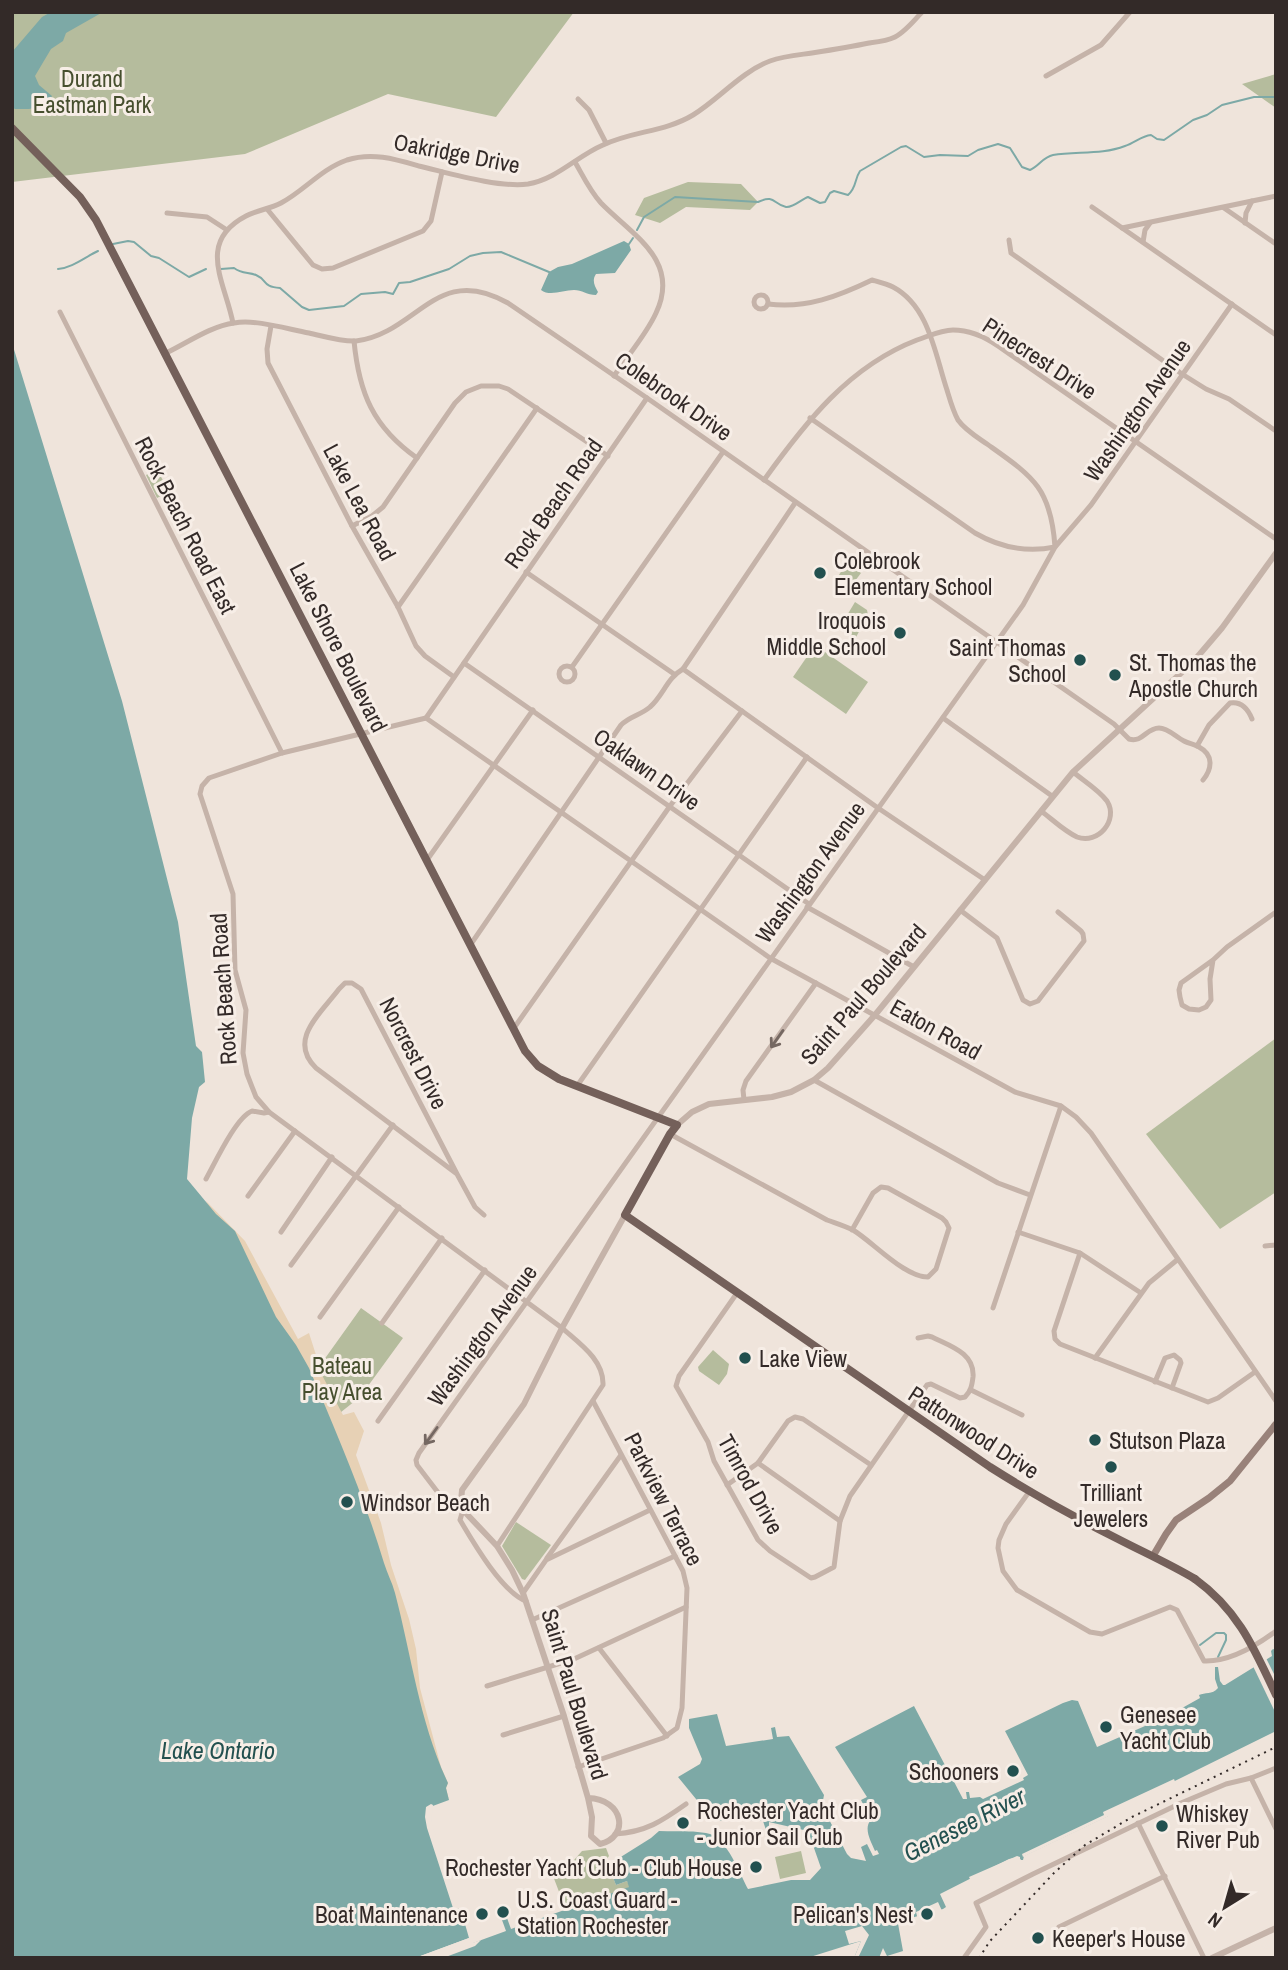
<svg xmlns="http://www.w3.org/2000/svg" width="1288" height="1970" font-family="'Archivo Narrow',sans-serif">
<style>
.green{fill:#b5bc9d}
.sand{fill:#e7d1b5}
.water{fill:#7da9a6}
.pier{fill:#efe4db}
.lines{fill:none;stroke-linecap:round;stroke-linejoin:round}
.stream{stroke:#7da9a6;stroke-width:2}
.minor{stroke:#c5b3a9;stroke-width:5}
.tertiary{stroke:#c5b3a9;stroke-width:6}
.secondary{stroke:#99827a;stroke-width:7}
.primary{stroke:#74605a;stroke-width:8}
.rail{stroke:#332a28;stroke-width:2;stroke-dasharray:2 5;stroke-linecap:butt}
.primary-bridge{stroke:#74605a;stroke-width:8}
.oneway{stroke:#756862}
.poi-dot{fill:#22504f;stroke:#f7eee7;stroke-width:2.5}
.labels{text-anchor:middle;dominant-baseline:central;stroke-width:6;stroke-linejoin:round;paint-order:stroke}
.park-label{font-size:23px;fill:#464f2e;stroke:#f7eee7}
.street-label{font-size:23px;fill:#332a28;stroke:#f7eee7}
.poi-label{font-size:23px;fill:#332a28;stroke:#f7eee7;text-anchor:start}
.water-label{font-size:24px;font-style:italic;fill:#22504f;stroke:#f7eee7}
</style>
<rect width="100%" height="100%" fill="#efe4db"/>
<g class="green">
<path d="M12 12H574L496 117 388 94 245 154 12 182Z"/>
<path d="M1276 74V108L1242 84Z"/>
<path d="M688 182 741 184 758 202 750 210 686 207 660 223 635 215 644 198Z"/>
<path d="M157 469 169 492 157 498 146 475Z"/>
<path d="M846 564 861 573 855 581 847 583 837 578Z"/>
<path d="M855 602 867 610 868 615 855 639 843 631 847 625 843 622Z"/>
<path d="M815 645 868 682 846 714 793 677Z"/>
<path d="M1276 1038V1192L1220 1229 1146 1134Z"/>
<path d="M361 1308 403 1338 360 1397 331 1420 309 1368 326 1357Z"/>
<path d="M713 1350 729 1364 727 1374 719 1385 699 1371 698 1367Z"/>
<path d="M516 1522 551 1545 525 1580 522 1579 502 1546Z"/>
<path d="M606 1848 609 1856 606 1860 616 1885 627 1881 630 1887 566 1910 553 1876 567 1868 582 1851Z"/>
<path d="M801 1851 806 1873 780 1879 775 1857Z"/>
</g>
<path class="sand" d="M206 1201 245 1241 298 1339 309 1333 323 1377 343 1415 354 1412 364 1431 356 1455 381 1523 391 1565 409 1619 416 1649 420 1688 441 1767 448 1783 446 1788 449 1800Z"/>
<g class="water">
<path d="M51 12H103L66 33 63 41 51 49 35 76 39 85 52 96 47 105 29 109H15L12 107V52L42 17Z"/>
<path d="M624 241 629 244 631 250 615 273 596 274C592 280 594 285 598 292L596 295C587 295 582 290 574 290 563 290 550 297 541 290L549 272 558 267 572 264Z"/>
<path d="M12 343 122 701 178 922 196 1046 202 1052 205 1082 199 1087 192 1118 187 1179 216 1214 235 1231 276 1317 296 1345 309 1368C336 1432 364 1496 384 1563 387 1573 392 1582 395 1593 412 1658 419 1720 448 1783L446 1788 449 1800 430 1807 428 1820 456 1907 461 1910 469 1938 415 1958H12Z"/>
<path d="M1273 1649 1276 1650V1731L1108 1814V1816L1024 1856 1023 1860H1021L1019 1857 1009 1859 940 1894 946 1907 943 1909 911 1918 907 1913 897 1918 903 1951 887 1956 883 1948 879 1958H854L861 1941 807 1958H432L506 1931 502 1920 507 1918 511 1929 629 1887 627 1881 616 1885 608 1865 651 1838 659 1831C675 1832 694 1830 710 1834 727 1839 740 1874 748 1889L791 1880H810L821 1868 808 1831 769 1822V1829L766 1830 763 1821 737 1819 714 1821 678 1777 700 1764 702 1759 689 1728V1719L717 1714 726 1746 773 1739 771 1728 775 1727 777 1737 789 1736 824 1795 822 1806 847 1854 851 1858 866 1861 861 1847 867 1844 873 1856 879 1854 877 1850 875 1851C871 1842 863 1828 871 1820L861 1800 867 1797 835 1747 914 1706 947 1769 958 1764 960 1768 950 1774 963 1799H967L966 1792H969L970 1798 980 1797 983 1799 1024 1780 1023 1778 1028 1775 1005 1731 1063 1703 1072 1700 1078 1701 1097 1747 1145 1726 1142 1718 1145 1717 1149 1724 1161 1717 1162 1719 1166 1716V1711L1173 1708 1175 1712 1200 1698 1199 1695C1205 1692 1212 1695 1218 1688L1215 1679V1667H1218L1220 1681 1223 1685H1225L1272 1656 1271 1651Z"/>
</g>
<g class="pier">
<path d="M1265 1656 1276 1678V1714L1252 1664Z"/>
<path d="M1174 1779 1176 1784 1023 1857 1022 1854 1104 1815 1103 1812Z"/>
<path d="M431 1804 433 1805 431 1822 444 1857 457 1905 460 1907 457 1910 453 1908 427 1828 425 1817 426 1807Z"/>
<path d="M1017 1856 1020 1857V1862L1017 1859 971 1881 969 1877Z"/>
<path d="M938 1902 943 1913 918 1920 916 1912Z"/>
<path d="M862 1926 869 1935 858 1958H854L861 1941 849 1944 845 1931Z"/>
<path d="M469 1938 472 1943 481 1940 475 1946 443 1958H415Z"/>
</g>
<g class="lines">
<g class="stream">
<path d="M637 230 644 217 675 197 758 202C775 194 773 204 786 207 793 208 802 199 808 197L820 203 825 202 830 193 834 191 848 195C857 187 854 180 860 171L901 147 906 146 924 157 940 155 968 156 978 150 998 144 1010 148 1022 167 1030 170C1039 166 1043 157 1053 155 1076 151 1102 155 1125 146 1135 143 1141 136 1151 135L1157 139 1164 140 1193 120 1207 115 1222 105 1254 97H1276"/>
<path d="M113 244 128 241 134 242 151 256 159 258 189 277 206 269"/>
<path d="M629 244 633 238"/>
<path d="M58 269C72 268 85 257 98 251"/>
<path d="M221 269 234 268C242 274 248 272 256 275 268 280 262 287 280 288L302 307 309 310 344 306 361 294 385 292 393 294 399 283 410 282 449 269 470 256 483 253 501 252 549 272"/>
<path d="M1200 1645 1216 1633H1224L1226 1635V1640L1218 1657"/>
</g>
<g class="minor">
<path d="M1046 76 1101 45 1130 12"/>
<path d="M578 99 589 110 606 143"/>
<path d="M575 162C583 176 590 191 601 203 632 235 681 260 656 313 646 335 628 355 614 376"/>
<path d="M1092 207 1276 335"/>
<path d="M1224 208 1276 244"/>
<path d="M267 209 313 265 322 269 333 268 423 231 431 221 442 172"/>
<path d="M167 213 207 217 227 230"/>
<path d="M1245 223 1246 213 1252 201"/>
<path d="M1122 228 1276 196"/>
<path d="M1009 240 1011 253 1182 374 1206 389 1229 399 1276 431"/>
<path d="M1143 242 1145 230 1150 223"/>
<circle cx="761" cy="302" r="7"/>
<path d="M768 304C806 309 839 296 872 280 879 282 887 284 893 287 929 306 935 354 947 390 950 400 953 411 958 420 965 430 977 437 987 444 1032 476 1051 487 1055 547 1026 553 1001 548 975 533L810 418"/>
<path d="M60 312 282 753"/>
<path d="M233 323C225 282 196 242 246 216 257 210 270 209 281 203 304 191 321 169 347 160 372 152 395 159 419 166 449 173 499 188 528 184 557 179 577 156 603 145 632 131 665 132 693 115 719 99 741 72 770 61 784 56 798 55 812 53 831 50 850 47 869 43 877 42 887 41 895 37 905 32 914 21 922 12"/>
<path d="M271 326 267 349 268 363 352 526 398 607 416 646 425 656 454 677"/>
<path d="M354 341C359 393 373 427 417 458"/>
<path d="M166 353C187 343 211 326 234 323 256 319 287 329 309 333 323 336 342 342 356 341 418 333 436 262 508 303L647 398 1114 724 1129 739C1143 743 1146 728 1159 728 1168 728 1176 737 1184 741 1189 744 1195 744 1199 747 1214 755 1212 769 1203 780"/>
<path d="M764 480C805 423 849 366 917 340 929 336 941 330 953 330 970 330 985 337 998 346L1276 539"/>
<path d="M352 526 372 516 383 507 455 403 466 392 481 386H499L508 389 608 456"/>
<path d="M526 572 674 674"/>
<path d="M398 607 537 408"/>
<path d="M464 663 809 904"/>
<circle cx="567" cy="674" r="8"/>
<path d="M572 667 723 452"/>
<path d="M683 669 878 808 985 880"/>
<path d="M426 718 770 958 1015 1092 1061 1106 1076 1117 1091 1133 1276 1401"/>
<path d="M943 718 1052 796"/>
<path d="M1197 746 1209 725 1230 703C1242 701 1248 709 1252 719"/>
<path d="M1041 811C1052 819 1064 831 1077 837 1098 845 1119 820 1107 801 1099 790 1084 781 1073 772"/>
<path d="M427 860 533 710"/>
<path d="M807 907 914 967"/>
<path d="M960 910 997 938 1023 1000 1030 1004 1038 1001 1084 941 1083 934 1081 931 1058 912"/>
<path d="M471 944 621 725C630 716 641 715 650 707 663 696 667 678 683 669L795 503"/>
<path d="M1213 960 1210 979 1211 1000 1206 1007 1199 1010 1189 1009 1182 1005 1180 997 1179 990 1181 983 1213 960 1227 947 1276 912"/>
<path d="M514 1028 670 806 742 711"/>
<path d="M814 1080 998 1183 1030 1195"/>
<path d="M577 1086 807 757"/>
<path d="M744 1100 743 1090 746 1081 816 983"/>
<path d="M670 1134 827 1220C835 1223 845 1226 853 1230 873 1242 904 1277 928 1277L936 1269 949 1228 946 1222 942 1218 888 1188 881 1187 873 1193 852 1230"/>
<path d="M457 1174 361 989 352 983H345L339 989C321 1013 287 1040 316 1068L457 1174 475 1207 484 1215"/>
<path d="M206 1179C215 1163 236 1117 252 1111L264 1113 269 1112"/>
<path d="M248 1196 295 1131"/>
<path d="M281 1232 332 1157"/>
<path d="M1018 1232 1080 1253 1141 1293"/>
<path d="M1265 1246 1276 1245"/>
<path d="M1080 1253 1054 1331 1055 1339 1060 1344 1208 1402 1218 1398 1255 1372"/>
<path d="M291 1265 393 1125"/>
<path d="M737 1293 679 1376 676 1386 708 1442 714 1461 758 1540 770 1551 811 1578 815 1577 834 1567 840 1521 850 1496 927 1385 931 1384 960 1398 965 1397C971 1391 972 1385 973 1377 975 1353 950 1346 932 1337L928 1336 918 1338"/>
<path d="M993 1308 1061 1106"/>
<path d="M320 1317 399 1207"/>
<path d="M382 1323 442 1238"/>
<path d="M1095 1358 1149 1283 1177 1260"/>
<path d="M1155 1382 1165 1358 1174 1355 1180 1360 1181 1363 1172 1388"/>
<path d="M971 1390 1022 1415"/>
<path d="M378 1421 485 1270"/>
<path d="M758 1463 840 1521"/>
<path d="M727 1485 758 1463 788 1421 795 1417 803 1419 871 1465"/>
<path d="M1029 1492 1006 1524 999 1540 998 1548 1003 1571 1017 1590 1090 1632 1102 1634 1170 1607 1177 1610 1204 1661C1230 1662 1256 1646 1276 1631"/>
<path d="M461 1502 446 1503 417 1465 416 1460 419 1453 1023 605 1055 547 1091 505 1232 304"/>
<path d="M463 1510 460 1520C473 1542 502 1592 526 1601"/>
<path d="M497 1546 603 1385C604 1360 580 1344 562 1328L269 1112 256 1097 247 1074 243 1053 246 1010 235 970 233 894 200 794 202 786 209 778 282 753 426 718 647 398"/>
<path d="M547 1558 621 1455"/>
<path d="M523 1593 546 1560 650 1510"/>
<path d="M532 1620 675 1556"/>
<path d="M599 1648 667 1736"/>
<path d="M487 1686 574 1659 686 1607"/>
<path d="M503 1735 564 1716"/>
<path d="M578 1767 663 1738 677 1728 682 1708 687 1588 683 1571 593 1401"/>
<path d="M1251 1778 1276 1829"/>
<path d="M1138 1823 1204 1958"/>
<path d="M615 1834C646 1832 662 1821 686 1804"/>
<path d="M1059 1927 1165 1876"/>
<path d="M964 1958 986 1927 976 1903 1033 1874 1181 1803 1226 1784 1251 1778 1276 1768"/>
</g>
<g class="tertiary">
<path d="M677 1125 692 1112 709 1104 772 1097 791 1092 814 1080 828 1068 875 1015 1073 772 1193 662 1222 628 1276 553"/>
<path d="M588 1798C624 1799 630 1837 600 1844L591 1836 592 1817 588 1798 564 1716 523 1593 512 1570 497 1546 463 1510 461 1502 462 1490 524 1404 562 1328 625 1215"/>
<path d="M1212 1958 1276 1928"/>
</g>
<path class="secondary" d="M1153 1556 1166 1534 1176 1520 1209 1498 1230 1481 1276 1424"/>
<path class="primary" d="M12 128 80 197 96 220 525 1051 538 1066 559 1079 677 1125 670 1134 625 1215 990 1467C1031 1493 1074 1517 1118 1539 1143 1552 1170 1564 1195 1579"/>
<path class="rail" d="M979 1958 990 1941 1054 1873 1085 1845 1132 1817 1276 1747"/>
<path class="primary-bridge" d="M1195 1579C1238 1610 1254 1648 1276 1695"/>
</g>
<defs><path id="oneway-shaft" d="M-6 0H5M1.5-3L5.5 0L1.5 3" fill="none" stroke-width="1.6" stroke-linecap="round" stroke-linejoin="round" transform="scale(1.75)"/></defs>
<g class="oneway">
<use href="#oneway-shaft" transform="translate(777 1039) rotate(125)"/>
<use href="#oneway-shaft" transform="translate(431 1436) rotate(126)"/>
</g>
<g class="poi-dot">
<circle cx="820" cy="573" r="7"/>
<circle cx="900" cy="633" r="7"/>
<circle cx="1080" cy="660" r="7"/>
<circle cx="1115" cy="675" r="7"/>
<circle cx="745" cy="1358" r="7"/>
<circle cx="1095" cy="1440" r="7"/>
<circle cx="1111" cy="1467" r="7"/>
<circle cx="347" cy="1502" r="7"/>
<circle cx="1106" cy="1727" r="7"/>
<circle cx="1013" cy="1771" r="7"/>
<circle cx="683" cy="1823" r="7"/>
<circle cx="1162" cy="1826" r="7"/>
<circle cx="756" cy="1867" r="7"/>
<circle cx="503" cy="1912" r="7"/>
<circle cx="482" cy="1914" r="7"/>
<circle cx="927" cy="1914" r="7"/>
<circle cx="1038" cy="1938" r="7"/>
</g>
<g class="labels">
<g class="park-label">
<text x="92" y="78">Durand<tspan x="92" dy="26">Eastman Park</tspan></text>
<text x="342" y="1365">Bateau<tspan x="342" dy="26">Play Area</tspan></text>
</g>
<g class="street-label">
<text transform="translate(457 153) rotate(11)">Oakridge Drive</text>
<text transform="translate(1040 358) rotate(33)">Pinecrest Drive</text>
<text transform="translate(674 396) rotate(35)">Colebrook Drive</text>
<text transform="translate(1137 410) rotate(-55)">Washington Avenue</text>
<text transform="translate(360 502) rotate(62)">Lake Lea Road</text>
<text transform="translate(553 503) rotate(-55)">Rock Beach Road</text>
<text transform="translate(186 525) rotate(63)">Rock Beach Road East</text>
<text transform="translate(339 647) rotate(63)">Lake Shore Boulevard</text>
<text transform="translate(647 769) rotate(35)">Oaklawn Drive</text>
<text transform="translate(810 872) rotate(-54)">Washington Avenue</text>
<text transform="translate(223 989) rotate(-94)">Rock Beach Road</text>
<text transform="translate(863 994) rotate(-49)">Saint Paul Boulevard</text>
<text transform="translate(936 1029) rotate(29)">Eaton Road</text>
<text transform="translate(414 1053) rotate(63)">Norcrest Drive</text>
<text transform="translate(482 1335) rotate(-54)">Washington Avenue</text>
<text transform="translate(974 1432) rotate(33)">Pattonwood Drive</text>
<text transform="translate(751 1484) rotate(61)">Timrod Drive</text>
<text transform="translate(664 1499) rotate(63)">Parkview Terrace</text>
<text transform="translate(575 1694) rotate(73)">Saint Paul Boulevard</text>
</g>
<g class="poi-label">
<text x="834" y="560">Colebrook<tspan x="834" dy="26">Elementary School</tspan></text>
<text x="886" y="620" text-anchor="end">Iroquois<tspan x="886" dy="26">Middle School</tspan></text>
<text x="1066" y="647" text-anchor="end">Saint Thomas<tspan x="1066" dy="26">School</tspan></text>
<text x="1129" y="662">St. Thomas the<tspan x="1129" dy="26">Apostle Church</tspan></text>
<text x="759" y="1358">Lake View</text>
<text x="1109" y="1440">Stutson Plaza</text>
<text x="1111" y="1492" text-anchor="middle">Trilliant<tspan x="1111" dy="26">Jewelers</tspan></text>
<text x="361" y="1502">Windsor Beach</text>
<text x="1120" y="1714">Genesee<tspan x="1120" dy="26">Yacht Club</tspan></text>
<text x="999" y="1771" text-anchor="end">Schooners</text>
<text x="697" y="1810">Rochester Yacht Club<tspan x="697" dy="26">- Junior Sail Club</tspan></text>
<text x="1176" y="1813">Whiskey<tspan x="1176" dy="26">River Pub</tspan></text>
<text x="742" y="1867" text-anchor="end">Rochester Yacht Club - Club House</text>
<text x="517" y="1899">U.S. Coast Guard -<tspan x="517" dy="26">Station Rochester</tspan></text>
<text x="468" y="1914" text-anchor="end">Boat Maintenance</text>
<text x="913" y="1914" text-anchor="end">Pelican's Nest</text>
<text x="1052" y="1938">Keeper's House</text>
</g>
<g class="water-label">
<text x="218" y="1750">Lake Ontario</text>
<text transform="translate(964 1824) rotate(-27)">Genesee River</text>
</g>
</g>
<rect width="1288" height="1970" fill="none" stroke="#332a28" stroke-width="28"/>
<g transform="translate(1225 1907) rotate(217)" stroke="#f7eee7" stroke-width="5" paint-order="stroke">
<path d="M0-5L12 26L0 18L-12 26Z" fill="#332a28"/>
<text y="-10" font-size="19" font-weight="bold" text-anchor="middle" fill="#332a28">N</text>
</g>
</svg>
